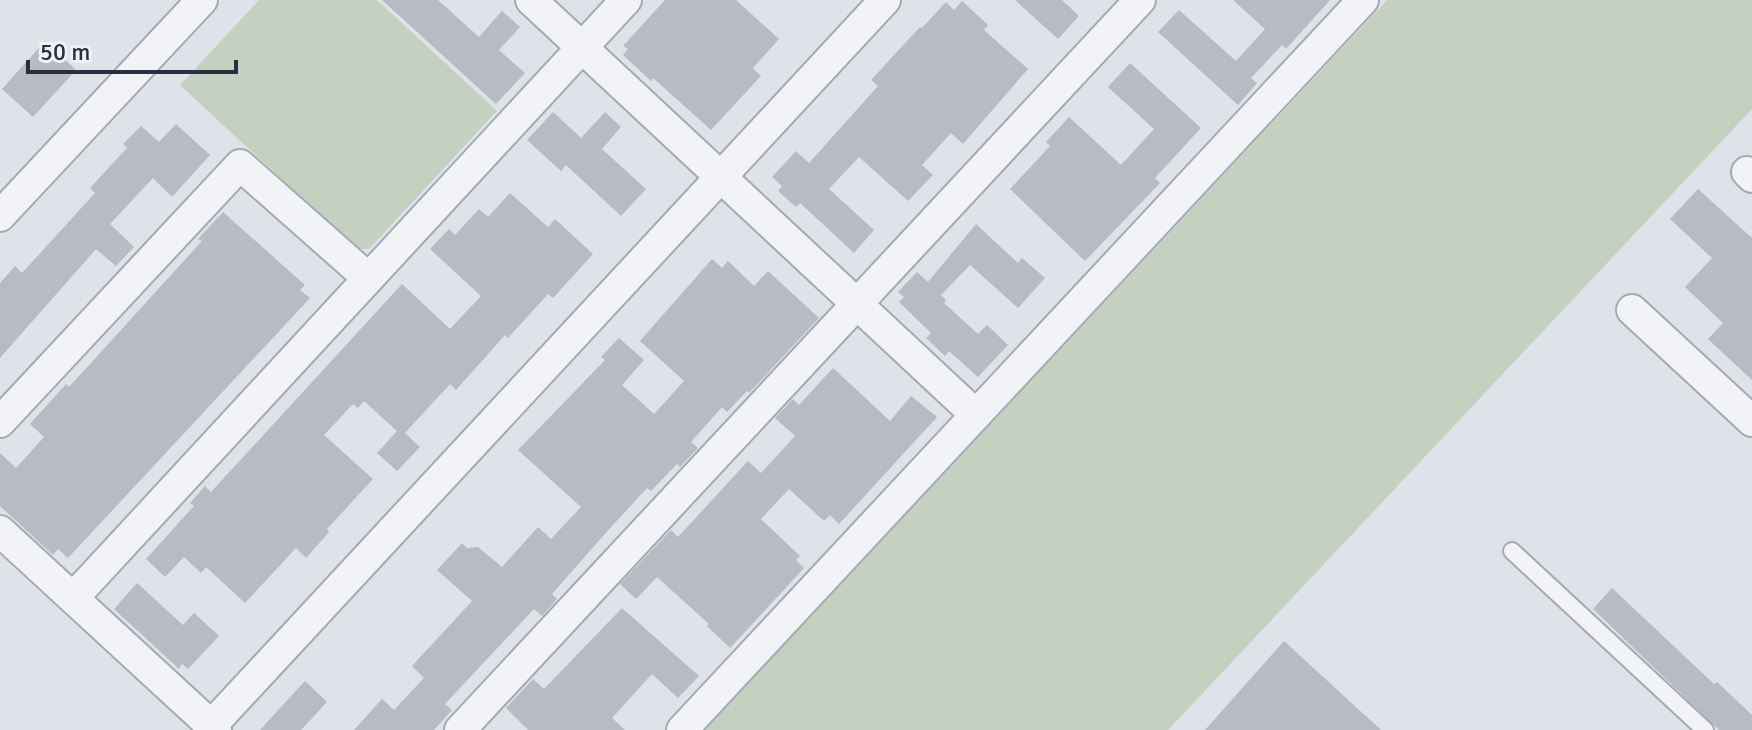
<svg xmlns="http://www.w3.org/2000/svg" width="1752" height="730" font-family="Signika,sans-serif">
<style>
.green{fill:#c4d1c0}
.building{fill:#b6bbc4}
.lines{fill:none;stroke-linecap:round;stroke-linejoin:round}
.lane-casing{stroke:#a4a9b2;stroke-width:20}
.street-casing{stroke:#a4a9b2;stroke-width:34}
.lane{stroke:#f1f3f6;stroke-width:16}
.street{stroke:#f1f3f6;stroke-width:30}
</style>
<rect width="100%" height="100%" fill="#dfe2e8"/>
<g class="green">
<path d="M259 0H377L497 111 369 249H357L180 85Z"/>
<path d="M1387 0H1752V109L1168 730H705Z"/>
</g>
<g class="building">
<path d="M382 0H438L479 37 502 11 520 27 499 50 525 73 496 104Z"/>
<path d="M665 0H736L779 39 753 68 761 76 711 130 653 78 651 81 623 55 628 49 623 46Z"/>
<path d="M1015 0H1062L1079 16 1058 39Z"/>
<path d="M1233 0H1330L1286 49 1282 45 1251 78 1257 83 1238 105 1158 32 1179 10 1236 61 1265 29Z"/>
<path d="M962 1 988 25 984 30 1028 69 963 144 951 133 922 165 933 175 908 201 859 157 829 189 874 230 854 253 800 203 796 207 778 191 782 186 772 177 796 151 809 163 878 86 871 80 920 27 922 28 946 2 954 10Z"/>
<path d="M45 41 76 70 33 117 2 89Z"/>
<path d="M1130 63 1201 128 1155 178 1160 183 1085 261 1010 189 1050 146 1046 142 1069 117 1121 165 1154 129 1108 87Z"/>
<path d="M553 112 581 138 605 112 621 127 602 149 646 189 621 216 566 165 561 171 527 140Z"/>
<path d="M176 124 210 155 172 197 153 178 110 224 134 247 116 266 96 249 0 358V283L15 266 22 273 95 193 90 188 127 148 123 144 141 126 159 142Z"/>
<path d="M1698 189 1752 238V380L1708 339 1723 323 1685 287 1712 258 1670 219Z"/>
<path d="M510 193 548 227 555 219 593 254 553 298 548 294 508 338 505 335 456 390 450 384 405 433 420 447 397 471 377 453 397 431 364 401 358 408 353 404 324 435 373 479 327 529 329 532 306 558 296 548 245 603 206 567 201 573 184 557 165 577 146 559 194 506 190 503 205 486 211 492 402 284 450 329 481 296 430 249 449 229 455 235 479 209 488 217Z"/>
<path d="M223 212 305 285 300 290 310 298 68 558 58 549 53 555 0 506V453L16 468 44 437 30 424 66 384 69 387 202 241 198 239Z"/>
<path d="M976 224 1018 263 1022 258 1045 278 1018 308 970 265 941 295 946 300 944 303 978 334 987 325 1008 345 978 377 949 351 945 356 926 338 931 333 899 302 904 297 898 292 917 272 928 282Z"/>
<path d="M712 259 722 268 728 261 754 286 768 271 819 318 749 393 747 391 727 412 722 407 691 442 698 448 680 467 677 464 651 491 647 488 603 536 552 594 557 599 542 616 534 609 445 704 452 710 434 730H354L382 699 394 710 424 678 412 666 472 601 437 570 462 543 467 548 478 547 502 567 538 527 551 539 581 507 518 450 605 360 601 357 619 338 644 360 622 385 654 414 684 381 640 341Z"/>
<path d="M833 368 890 421 911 396 937 417 839 524 830 515 824 521 789 489 761 519 800 556 796 560 804 568 730 648 707 626 709 624 657 577 636 599 620 584 671 530 678 537 748 461 761 473 795 436 775 418 793 399 799 405Z"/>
<path d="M137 583 183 625 194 613 219 636 188 669 182 664 179 669 114 609Z"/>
<path d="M1612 588 1714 684 1717 682 1752 715V730H1719L1593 609Z"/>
<path d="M622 608 699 676 678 698 652 674 612 718 625 730H528L506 708 533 679 544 689Z"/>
<path d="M1284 641 1381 730H1205Z"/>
<path d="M305 681 327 702 301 730H260Z"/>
</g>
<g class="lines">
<g class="lane-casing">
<path id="lane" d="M1512 551 1705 730"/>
</g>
<g class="street-casing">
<g id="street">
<path d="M531 0 976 415"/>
<path d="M1747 172 1752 177"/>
<path d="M0 216 202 0"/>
<path d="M1632 310 1752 421"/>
<path d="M0 422 240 165 368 278"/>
<path d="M0 531 216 730"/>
<path d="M73 598 626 0"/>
<path d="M211 726 885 0"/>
<path d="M460 730 1140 0"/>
<path d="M682 730 1363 0"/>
</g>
</g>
<use href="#lane" class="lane"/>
<use href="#street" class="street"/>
</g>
<path d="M28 60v12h208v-12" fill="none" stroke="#282f3e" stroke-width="4"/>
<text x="40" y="60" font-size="24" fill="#282f3e" stroke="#eef1f5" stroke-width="6" paint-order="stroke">50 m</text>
</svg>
